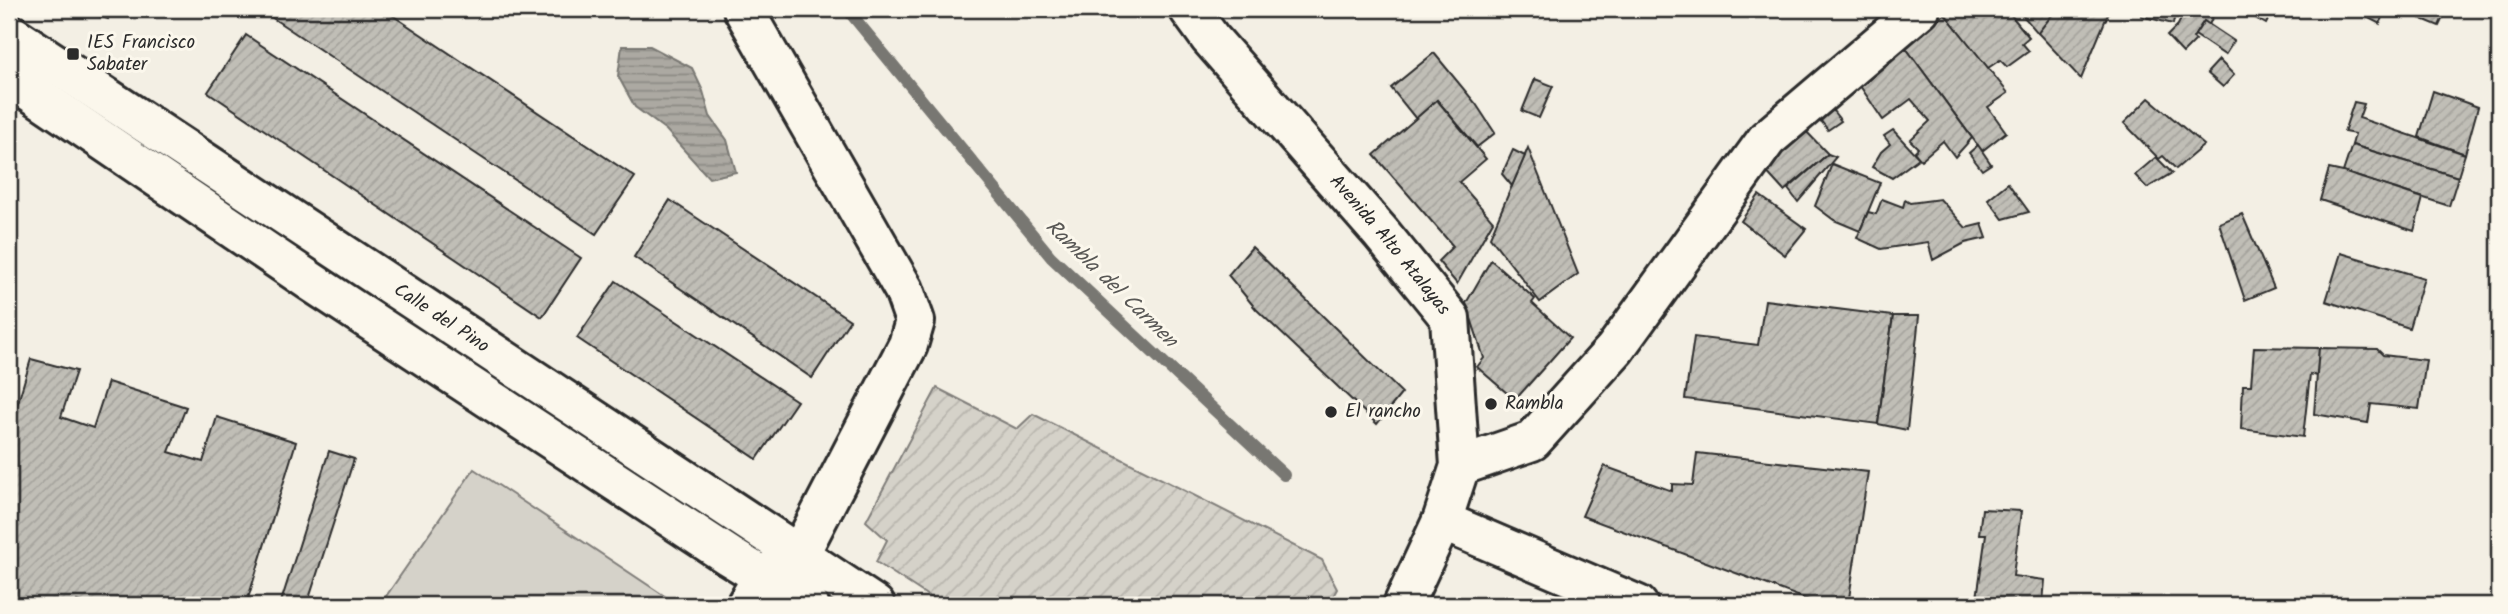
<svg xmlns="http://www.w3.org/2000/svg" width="2508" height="614" font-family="Kalam,sans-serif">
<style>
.grass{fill:#d5d2c9;stroke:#807e7a;stroke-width:2}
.garden{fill:url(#garden-furrows);stroke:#807e7a;stroke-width:2}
.water{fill:url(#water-rules);stroke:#787772;stroke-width:2}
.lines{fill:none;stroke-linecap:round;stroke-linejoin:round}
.stream{stroke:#787772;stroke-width:12}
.building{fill:url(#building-hatch);stroke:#2b2b2b;stroke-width:2}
.street-casing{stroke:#2b2b2b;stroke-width:44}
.secondary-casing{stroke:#2b2b2b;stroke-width:44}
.street{stroke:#fbf7ec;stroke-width:38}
.secondary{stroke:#fbf7ec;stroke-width:38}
.poi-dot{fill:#2b2b2b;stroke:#fbf7ec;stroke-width:2.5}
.labels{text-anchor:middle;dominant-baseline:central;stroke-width:6;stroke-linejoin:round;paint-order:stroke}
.poi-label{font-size:19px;fill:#2b2b2b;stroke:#fbf7ec;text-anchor:start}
.street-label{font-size:19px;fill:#2b2b2b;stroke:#fbf7ec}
.water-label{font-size:21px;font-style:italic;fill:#585755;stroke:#fbf7ec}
</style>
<defs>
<pattern id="garden-furrows" width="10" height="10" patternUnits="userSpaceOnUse" patternTransform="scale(1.75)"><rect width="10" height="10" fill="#d5d2c9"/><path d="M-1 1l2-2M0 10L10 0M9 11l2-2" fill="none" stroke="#b7b4ad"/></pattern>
<pattern id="water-rules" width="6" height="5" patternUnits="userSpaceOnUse" patternTransform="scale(1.75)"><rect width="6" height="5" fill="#aca9a2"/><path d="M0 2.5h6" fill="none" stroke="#8c8a84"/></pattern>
<pattern id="building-hatch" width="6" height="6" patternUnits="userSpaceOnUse" patternTransform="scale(1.75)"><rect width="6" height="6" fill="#c0beb6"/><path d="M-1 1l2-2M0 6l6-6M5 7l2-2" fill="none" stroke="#a5a39d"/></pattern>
</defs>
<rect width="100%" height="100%" fill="#f3efe4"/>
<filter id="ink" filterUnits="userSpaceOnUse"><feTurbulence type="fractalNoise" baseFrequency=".0143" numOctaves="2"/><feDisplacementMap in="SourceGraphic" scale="14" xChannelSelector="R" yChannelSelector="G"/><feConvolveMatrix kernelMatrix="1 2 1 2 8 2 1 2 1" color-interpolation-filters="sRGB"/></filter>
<g filter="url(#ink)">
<path class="grass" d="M474 469 678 605H380Z"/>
<path class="garden" d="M937 388 1017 429 1033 414 1322 560 1337 589 1328 605H942L876 562 887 540 866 521Z"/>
<path class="water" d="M622 46H650L692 68 703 91 710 116 727 140 736 172 709 178 666 130 635 107 618 76Z"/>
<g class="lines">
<path class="stream" d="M847 9 1051 257 1284 475"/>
</g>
<g class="building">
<path d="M76 9H111L108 19Z"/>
<path d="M263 9H383L635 177 596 234 262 11Z"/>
<path d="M1952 9H2006L2029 37 2022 43 2029 51 2007 67 2000 60 1988 68 1945 14Z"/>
<path d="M2017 9H2057L2038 33Z"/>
<path d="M2057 9H2110L2081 79 2038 33Z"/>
<path d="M2142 9H2176L2173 24 2141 16Z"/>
<path d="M2186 9H2216L2209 25 2204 21 2193 38 2196 40 2183 53 2167 36 2178 25Z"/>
<path d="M2239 9H2274L2266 24Z"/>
<path d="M2351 9H2387L2380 24Z"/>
<path d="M2398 9H2447L2439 26Z"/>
<path d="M1945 14 2008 93 1988 107 2006 132 1982 151 1903 44Z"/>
<path d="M2204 21 2234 41 2225 55 2195 35Z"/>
<path d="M246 35 581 258 542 317 208 92Z"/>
<path d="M1903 44 1972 138 1955 157 1943 141 1921 160 1919 158 1914 152 1918 148 1910 140 1930 121 1911 99 1883 120 1856 80Z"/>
<path d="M1434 53 1476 104 1495 133 1477 147 1437 100 1416 119 1391 88Z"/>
<path d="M2219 60 2234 75 2223 87 2207 73Z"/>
<path d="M1535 79 1553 86 1539 118 1522 111Z"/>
<path d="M2433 91 2478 107 2465 154 2419 137Z"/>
<path d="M2149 98 2204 145 2176 169 2163 156 2159 159 2124 123Z"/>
<path d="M1437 100 1486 159 1459 182 1493 221 1457 284 1438 261 1453 246 1374 155Z"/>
<path d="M1826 102 1841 121 1828 130 1814 112Z"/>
<path d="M2354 102 2364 104 2359 118 2465 154 2458 177 2352 145 2355 134 2344 132Z"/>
<path d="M1804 129 1828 154 1784 191 1763 168Z"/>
<path d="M1893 130 1919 158 1892 178 1872 167 1881 152 1890 144 1884 136Z"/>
<path d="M1978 145 1991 164 1982 170 1969 153Z"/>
<path d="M2352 145 2458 177 2449 206 2343 172Z"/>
<path d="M1528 148 1578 274 1540 302 1490 237Z"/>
<path d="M1513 150 1525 156 1512 186 1502 174Z"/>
<path d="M1828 154 1836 157 1798 202 1788 189Z"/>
<path d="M2156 157 2172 173 2147 188 2135 175Z"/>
<path d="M1832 164 1880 183 1860 231 1834 220 1815 206Z"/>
<path d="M2329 169 2343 172 2423 198 2414 231 2320 200Z"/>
<path d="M2008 183 2029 212 2003 219 1988 199Z"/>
<path d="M1759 195 1806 229 1785 255 1741 221Z"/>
<path d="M1882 199 1903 207 1905 200 1910 203 1940 199 1966 228 1982 224 1987 238 1965 243 1933 260 1928 242 1881 249 1857 238 1868 212 1876 214Z"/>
<path d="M670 200 850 320 812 378 634 257Z"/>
<path d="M2242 214 2274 288 2245 300 2219 223Z"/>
<path d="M1252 247 1402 393 1377 424 1256 309 1228 275Z"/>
<path d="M2341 253 2424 278 2409 328 2326 301Z"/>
<path d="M1491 260 1535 299 1532 303 1570 338 1515 400 1477 367 1484 358 1466 303Z"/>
<path d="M616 281 797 401 757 459 577 338Z"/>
<path d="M1765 300 1893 316 1878 424 1685 399 1694 337 1758 345Z"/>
<path d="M1893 316H1919L1907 430 1878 424Z"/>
<path d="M2254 347 2319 348 2317 376 2310 374 2303 437 2241 429 2243 385H2251Z"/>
<path d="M2319 348 2377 349 2383 355 2426 360 2419 409 2371 404 2368 423 2314 414Z"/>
<path d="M31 359 76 371 61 417 93 428 108 382 186 407 169 452 203 462 217 417 296 442 246 605H91L77 601 75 605H9V432Z"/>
<path d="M329 451 354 459 307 605H280Z"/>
<path d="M1697 453 1868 472 1848 605H1822L1582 516 1604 466 1672 491V484L1693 485Z"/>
<path d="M1982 509 2021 511 2013 576 2045 580 2043 603 2045 605H2014V600L1977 598 1986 534H1979Z"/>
</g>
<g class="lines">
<g class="street-casing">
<g id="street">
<path d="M743 9 904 290 915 321 908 345 799 555 802 579"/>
<path id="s1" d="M9 33 875 605"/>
<path d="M9 77 313 283 729 556 809 605"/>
<path d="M1460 466 1532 441 1615 349 1767 139 1920 9"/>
<path d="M1442 521 1638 605"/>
<path d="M746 605 763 576 785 563"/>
</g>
</g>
<g class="secondary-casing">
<g id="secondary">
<path id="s2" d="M1189 9 1210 38 1381 233 1450 318 1460 466 1442 521 1403 605"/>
</g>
</g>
<use href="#street" class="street"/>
<use href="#secondary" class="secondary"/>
</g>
</g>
<g class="poi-dot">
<rect x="66" y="47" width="14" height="14" rx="3.5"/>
<circle cx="1491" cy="404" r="7"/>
<circle cx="1331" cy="412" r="7"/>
</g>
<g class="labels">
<g class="poi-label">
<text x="87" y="43">IES Francisco<tspan x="87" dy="22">Sabater</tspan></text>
<text x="1505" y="404">Rambla</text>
<text x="1345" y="412">El rancho</text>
</g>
<g class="street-label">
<text stroke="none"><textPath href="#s2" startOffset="310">Avenida Alto Atalayas</textPath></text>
<text stroke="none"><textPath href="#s1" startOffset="518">Calle del Pino</textPath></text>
</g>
<g class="water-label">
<text transform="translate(1111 284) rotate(44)">Rambla del Carmen</text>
</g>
</g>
<rect width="2508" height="614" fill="none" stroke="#fbf7ec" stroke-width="35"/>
<rect x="18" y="18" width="2473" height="579" fill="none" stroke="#2b2b2b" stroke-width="2.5" filter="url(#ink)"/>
</svg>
